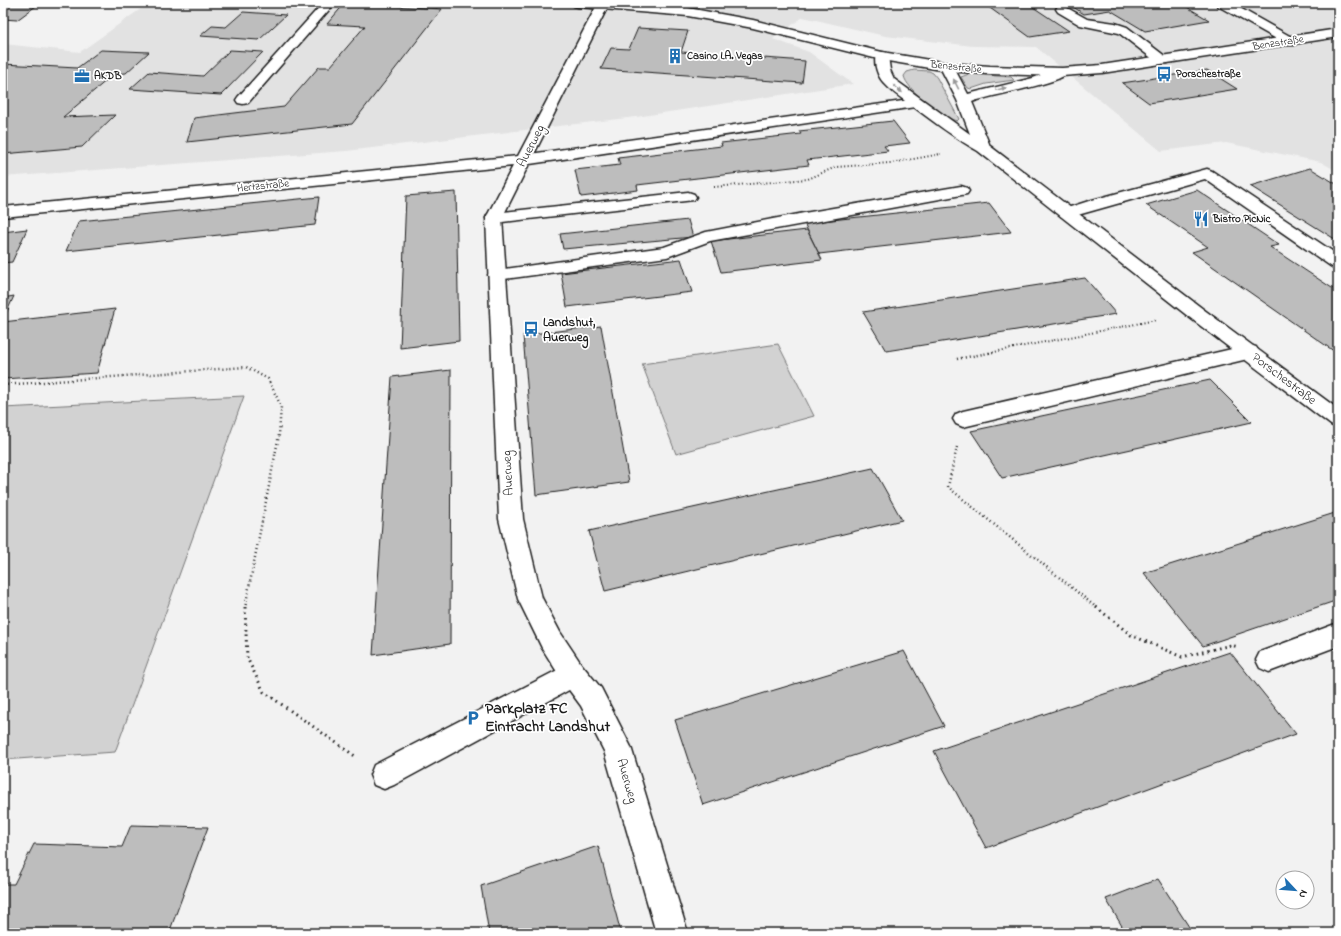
<svg xmlns="http://www.w3.org/2000/svg" width="1341" height="936" font-family="'Indie Flower',sans-serif">
<style>
.built{fill:#e2e2e2}
.green{fill:#d2d2d2;stroke:#777}
.building{fill:#bdbdbd;stroke:#1c1c1c}
.lines{fill:none;stroke-linecap:round;stroke-linejoin:round}
.lane-casing{stroke:#1c1c1c;stroke-width:3}
.street-casing{stroke:#1c1c1c;stroke-width:3}
.secondary-casing{stroke:#1c1c1c;stroke-width:3}
.path-far3{stroke:#1c1c1c;stroke-width:1.5;stroke-dasharray:0.5 2;stroke-linecap:butt}
.path-far2{stroke:#1c1c1c;stroke-width:2;stroke-dasharray:1 2.5;stroke-linecap:butt}
.path-far1{stroke:#1c1c1c;stroke-width:2.5;stroke-dasharray:1 3;stroke-linecap:butt}
.path{stroke:#1c1c1c;stroke-width:3;stroke-dasharray:1.5 4;stroke-linecap:butt}
.lane{fill:#fff;fill-rule:evenodd}
.street{fill:#fff;fill-rule:evenodd}
.secondary{fill:#fff;fill-rule:evenodd}
.oneway{fill:#999}
.labels{text-anchor:middle;dominant-baseline:central;stroke-width:3.5;stroke-linejoin:round;paint-order:stroke}
.far-street-label{font-size:11px;fill:#1c1c1c;stroke:#fff}
.far-poi-label{font-size:11px;font-weight:bold;fill:#1c1c1c;stroke:#fff;text-anchor:start}
.street-label{font-size:13px;fill:#1c1c1c;stroke:#fff}
.poi-label{font-size:13px;font-weight:bold;fill:#1c1c1c;stroke:#fff;text-anchor:start}
.near-poi-label{font-size:16px;font-weight:bold;fill:#1c1c1c;stroke:#fff;text-anchor:start}
</style>
<rect width="100%" height="100%" fill="#f2f2f2"/>
<filter id="ink" filterUnits="userSpaceOnUse"><feTurbulence type="fractalNoise" baseFrequency=".025" numOctaves="2"/><feDisplacementMap in="SourceGraphic" scale="8" xChannelSelector="R" yChannelSelector="G"/><feConvolveMatrix kernelMatrix="1 2 1 2 8 2 1 2 1" color-interpolation-filters="sRGB"/></filter>
<g filter="url(#ink)">
<path class="built" d="M149 3H1338V172L1321 162 1226 143 1161 151 1036 47 973 46 885 36 803 17 773 39 809 52 853 84 636 117 346 151 3 177V44L80 52Z"/>
<g class="green">
<path d="M914 70 929 71 933 73 937 78 959 119 957 121C944 119 906 89 904 76L907 72Z"/>
<path d="M969 74 1011 77 1014 80 986 84 971 89 968 88 961 77Z"/>
<path d="M778 344 814 416 676 454 642 364Z"/>
<path d="M244 396 115 752 3 760V408Z"/>
</g>
<g class="building">
<path d="M4 3H40L17 20 3 19Z"/>
<path d="M345 3 442 9 352 124 187 142 194 118 284 107 319 67H330L365 26 327 24Z"/>
<path d="M983 3H1027L1069 31 1030 37Z"/>
<path d="M1067 3H1180L1209 20 1145 31 1110 10 1084 14Z"/>
<path d="M243 12 286 15 259 40 200 36 212 26 226 27Z"/>
<path d="M638 28 688 31 681 52 805 61 802 83 601 69 611 48 629 49Z"/>
<path d="M101 50 149 52 126 73 114 74 63 117 115 115 82 147 3 154V64L77 68Z"/>
<path d="M230 50 263 52 221 95 130 89 149 72 203 76Z"/>
<path d="M1207 70 1237 89 1149 103 1122 83Z"/>
<path d="M893 121 910 143 884 146 888 151 807 160 809 165 637 185 638 190 581 197 575 170 620 165 618 158 722 146 721 143 801 134 799 131Z"/>
<path d="M1310 168 1338 185V241L1250 186Z"/>
<path d="M1197 190 1279 245 1270 247 1338 292V354L1192 252 1208 247 1146 205Z"/>
<path d="M456 192 459 341 400 348 406 196Z"/>
<path d="M319 197 315 225 66 251 79 221Z"/>
<path d="M989 203 1011 232 819 254 804 223Z"/>
<path d="M688 220 693 237 563 249 560 234Z"/>
<path d="M27 229 12 262 3 263V232Z"/>
<path d="M807 230 822 260 721 272 711 241Z"/>
<path d="M681 259 692 292 567 307 561 273Z"/>
<path d="M1085 278 1116 314 886 351 863 312Z"/>
<path d="M14 296 5 316 3 317V298Z"/>
<path d="M115 309 97 373 3 379V322Z"/>
<path d="M601 326 629 482 536 495 523 335Z"/>
<path d="M451 370 450 644 373 655 392 377Z"/>
<path d="M1210 380 1252 422 1002 478 971 431Z"/>
<path d="M873 468 902 520 605 591 589 531Z"/>
<path d="M1338 512V600L1203 646 1144 573Z"/>
<path d="M904 651 944 726 703 805 675 720Z"/>
<path d="M1230 652 1296 734 986 848 934 751Z"/>
<path d="M131 825 208 827 169 933H3V884H14L34 844 122 847Z"/>
<path d="M598 846 621 933H489L481 886Z"/>
<path d="M1158 879 1193 933H1126L1106 899Z"/>
</g>
<g class="lines">
<g class="lane-casing">
<g id="lane">
<path d="M323 3H335L248 103 243 104 238 103 236 100 238 97Z"/>
<path d="M1216 3H1231L1295 39 1297 42 1295 45H1287L1218 6Z"/>
<path d="M1062 5 1087 19 1115 23 1127 27 1170 60 1168 63H1158L1119 33 1080 25 1058 12 1056 9 1058 6Z"/>
<path d="M917 99 922 100 924 103 922 106 523 165 518 163 515 160 518 157 523 155Z"/>
<path d="M1207 169 1212 171 1338 255V268L1332 267 1205 179 1067 218 1061 216 1059 213 1061 210 1092 200Z"/>
<path d="M961 186 967 188 969 191 967 194 710 241 667 257 497 280 491 279 488 275 491 271 497 270 664 247 706 232 804 213Z"/>
<path d="M688 192 694 194 696 197 694 200 494 223 488 222 486 218 488 214 494 213Z"/>
<path d="M1249 345 1256 347 1259 352 1256 357 963 427 956 424 953 419 956 414 963 411Z"/>
<path d="M1338 623V646L1269 672 1260 668 1256 660 1260 652Z"/>
<path d="M573 662 582 665 586 674 582 683 394 785 384 789 374 785 370 775 374 765Z"/>
</g>
</g>
<g class="street-casing">
<g id="street">
<path d="M598 3 609 4 502 218 523 519 542 598 560 632 582 665 601 688 631 747 688 933H656L604 751 581 706 564 683 542 648 518 599 499 519 486 218 513 166 3 217V207L518 156Z"/>
<path d="M882 52 887 53 888 56 890 70 894 79 970 134 957 100 940 67 942 64H952L968 94 1033 78 1057 69H1067L1069 72C1060 84 990 95 972 102L990 146 1203 309 1338 409V428L1331 425 1189 317 978 151C955 138 935 123 914 107 904 100 893 93 885 84 878 78 872 62 877 53Z"/>
</g>
</g>
<g class="secondary-casing">
<path id="secondary" d="M572 3H622L688 8 753 20 882 52 947 63 990 66 1062 68 1102 65 1338 29V37L1102 73 1062 76 990 74 947 71 882 60 753 28 688 16 578 7 574 6Z"/>
</g>
<path class="path-far3" d="M938 154H941"/>
<g class="path-far2">
<path d="M714 187 808 179 836 167 891 163 941 154"/>
<path d="M989 353 1156 320"/>
</g>
<g class="path-far1">
<path d="M957 359 994 352"/>
<path d="M3 385 246 367 268 379 281 406 279 435 245 608"/>
<path d="M957 447 948 487 1097 608"/>
</g>
<g class="path">
<path d="M245 607 247 658 264 692 355 756"/>
<path d="M1096 607 1131 635 1182 657 1231 645 1238 647"/>
</g>
<use href="#lane" class="lane"/>
<use href="#street" class="street"/>
<use href="#secondary" class="secondary"/>
</g>
<defs><path id="oneway-solid" d="M-6-.8H1V-3.2L6.5 0L1 3.2V.8H-6Z"/></defs>
<g class="oneway">
<use href="#oneway-solid" transform="translate(956 84) rotate(-117)"/>
<use href="#oneway-solid" transform="translate(898 89) rotate(41)"/>
<use href="#oneway-solid" transform="translate(1001 89) rotate(-12)"/>
</g>
</g>
<defs>
<g id="building-bare" transform="scale(1.2)"><path d="M-4-6H4V6H1V3H-1V6H-4ZM-2.5-4.3h1.7v1.8h-1.7ZM.8-4.3h1.7v1.8H.8ZM-2.5-1h1.7V.8h-1.7ZM.8-1h1.7V.8H.8Z" fill="#1f6fb2" stroke="#fff" stroke-width="2.5" paint-order="stroke"/></g>
<g id="bus-bare" transform="scale(1.2)"><path d="M-5-6H5V4H4V6H2V4H-2V6H-4V4H-5ZM-3.5-4V0h7V-4ZM-3.5 1.2v1.5H-2V1.2ZM2 1.2v1.5H3.5V1.2Z" fill="#1f6fb2" stroke="#fff" stroke-width="2.5" paint-order="stroke"/></g>
<g id="office-bare" transform="scale(1.2)"><path d="M-6-3h4V-5.5h4V-3h4V5H-6ZM-1-4.5V-3h2v-1.5ZM-6 0V1H6V0Z" fill="#1f6fb2" stroke="#fff" stroke-width="2.5" paint-order="stroke"/></g>
<g id="restaurant-bare" transform="scale(1.2)"><path d="M-5-6h1v4h1v-4h1v4h1v-4h1v5L-1.5 .5V6h-2V.5L-5-1ZM5-6V6H3V1.5H1.5Q1.5-4 5-6Z" fill="#1f6fb2" stroke="#fff" stroke-width="2.5" paint-order="stroke"/></g>
<g id="parking-bare" transform="scale(1.2)"><path d="M-3.5-5.5H1a3.5 3.5 0 0 1 0 7H-1V5.5H-3.5ZM-1-3.4V-.6H.8a1.4 1.4 0 0 0 0-2.8Z" fill="#1f6fb2" stroke="#fff" stroke-width="2.5" paint-order="stroke"/></g>
</defs>
<g fill-rule="evenodd">
<use href="#building-bare" x="675" y="56"/>
<use href="#bus-bare" x="1164" y="74"/>
<use href="#office-bare" x="82" y="76"/>
<use href="#restaurant-bare" x="1201" y="219"/>
<use href="#bus-bare" x="531" y="329"/>
<use href="#parking-bare" x="473" y="718"/>
</g>
<g class="labels">
<g class="far-street-label">
<text transform="translate(1278 43) rotate(-9)">Benzstraße</text>
<text transform="translate(956 67) rotate(6)">Benzstraße</text>
<text transform="translate(263 186) rotate(-6)">Hertzstraße</text>
</g>
<g class="far-poi-label">
<text x="687" y="56">Casino LA. Vegas</text>
<text x="1176" y="74">Porschestraße</text>
<text x="94" y="76">AKDB</text>
<text x="1213" y="219">Bistro PicNic</text>
</g>
<g class="street-label">
<text transform="translate(531 146) rotate(-63)">Auerweg</text>
<text transform="translate(1284 379) rotate(37)">Porschestraße</text>
<text transform="translate(508 473) rotate(-93)">Auerweg</text>
<text transform="translate(627 781) rotate(74)">Auerweg</text>
</g>
<g class="poi-label">
<text x="543" y="322">Landshut,<tspan x="543" dy="15">Auerweg</tspan></text>
</g>
<g class="near-poi-label">
<text x="485" y="709">Parkplatz FC<tspan x="485" dy="18">Eintracht Landshut</tspan></text>
</g>
</g>
<rect width="1341" height="936" fill="none" stroke="#fff" stroke-width="16"/>
<rect x="8" y="8" width="1325" height="920" fill="none" stroke="#1c1c1c" stroke-width="1.5" filter="url(#ink)"/>
<g transform="translate(1295 890) rotate(116)"><circle r="19" fill="#ffffff" stroke="#a4a4a4"/>
<path d="M0-3L7 15L0 10L-7 15Z" fill="#1f6fb2"/>
<text y="-6" font-size="11" font-weight="bold" text-anchor="middle" fill="#1c1c1c">N</text>
</g>
</svg>
